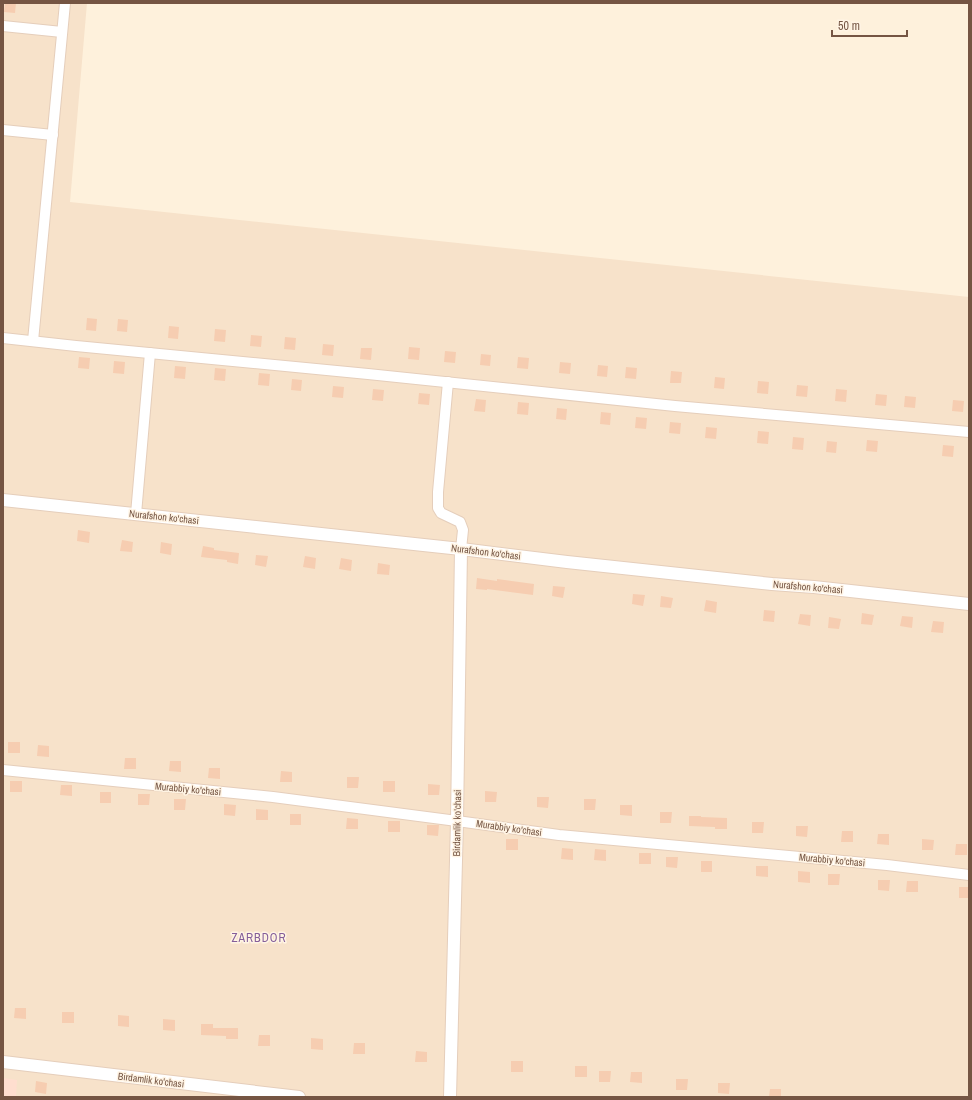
<svg xmlns="http://www.w3.org/2000/svg" width="972" height="1100" font-family="'Archivo Narrow',sans-serif">
<style>
.residential{fill:#f7e2ca}
.commercial{fill:#ffdecf}
.building{fill:#f6cdb1}
.lines{fill:none;stroke-linecap:round;stroke-linejoin:round}
.minor-casing{stroke:#e5cebb;stroke-width:12}
.tertiary-casing{stroke:#e5cebb;stroke-width:14}
.minor{stroke:#fff;stroke-width:10}
.tertiary{stroke:#fff;stroke-width:12}
.labels{text-anchor:middle;dominant-baseline:central;stroke-width:3;stroke-linejoin:round;paint-order:stroke}
.street-label{font-size:10px;fill:#755543;stroke:#fff4e4}
.quarter-label{font-size:12px;letter-spacing:1px;fill:#855e9a;stroke:#fff4e4}
</style>
<rect width="100%" height="100%" fill="#fef1dc"/>
<path class="residential" d="M3 3H87L70 202 969 297V1097H3Z"/>
<path class="commercial" d="M3 1078 17 1080 16 1097H3Z"/>
<g class="building">
<path d="M5 3H16L15 13 4 12Z"/>
<path d="M87 318 97 319 96 331 86 330Z"/>
<path d="M118 319 128 320 127 332 117 331Z"/>
<path d="M169 326 179 327 178 339 168 338Z"/>
<path d="M215 329 226 330 225 342 214 341Z"/>
<path d="M251 335 262 336 261 347 250 346Z"/>
<path d="M285 337 296 338 295 350 284 349Z"/>
<path d="M323 344 334 345 333 356 322 355Z"/>
<path d="M409 347 420 348 419 360 408 359Z"/>
<path d="M361 348H372L371 360 360 359Z"/>
<path d="M445 351 456 352 455 363 444 362Z"/>
<path d="M481 354 491 355 490 366 480 365Z"/>
<path d="M79 357 90 358 89 369 78 368Z"/>
<path d="M518 357 529 358 528 369 517 368Z"/>
<path d="M114 361 125 362 124 374 113 373Z"/>
<path d="M560 362 571 363 570 374 559 373Z"/>
<path d="M598 365 608 366 607 377 597 376Z"/>
<path d="M175 366 186 367 185 379 174 378Z"/>
<path d="M626 367 637 368 636 379 625 378Z"/>
<path d="M215 368 226 369 225 381 214 380Z"/>
<path d="M671 371 682 372 681 383H670Z"/>
<path d="M259 373 270 374 269 386 258 385Z"/>
<path d="M715 377 725 378 724 389 714 388Z"/>
<path d="M292 379 302 380 301 391 291 390Z"/>
<path d="M758 381 769 382 768 394 757 393Z"/>
<path d="M797 385 808 386 807 397 796 396Z"/>
<path d="M333 386 344 387 343 398 332 397Z"/>
<path d="M373 389 384 390 383 401 372 400Z"/>
<path d="M836 389 847 390 846 402 835 401Z"/>
<path d="M419 393 430 394 429 405 418 404Z"/>
<path d="M876 394 887 395 886 406 875 405Z"/>
<path d="M905 396 916 397 915 408 904 407Z"/>
<path d="M476 399 486 400 485 412 474 411Z"/>
<path d="M953 400 964 401 963 412 952 411Z"/>
<path d="M518 402 529 403 528 415 517 414Z"/>
<path d="M557 408 567 409 566 420 556 419Z"/>
<path d="M601 412 611 413 610 425 600 424Z"/>
<path d="M636 417 647 418 646 429 635 428Z"/>
<path d="M670 422 681 423 680 434 669 433Z"/>
<path d="M706 427 717 428 716 439 705 438Z"/>
<path d="M758 431 769 432 768 444 757 443Z"/>
<path d="M793 437 804 438 803 450 792 449Z"/>
<path d="M867 440 878 441 877 452 866 451Z"/>
<path d="M827 441 837 442 836 453 826 452Z"/>
<path d="M943 445 954 446 953 457 942 456Z"/>
<path d="M78 530 90 532 89 543 77 541Z"/>
<path d="M122 540 133 542 132 552 120 551Z"/>
<path d="M161 542 172 544 171 555 160 553Z"/>
<path d="M203 546 214 548V550L239 553 238 564 227 562V560L201 557Z"/>
<path d="M256 555 268 556 266 567 255 565Z"/>
<path d="M305 556 316 558 315 569 303 567Z"/>
<path d="M341 558 352 560 351 571 339 569Z"/>
<path d="M378 563 390 565 389 575 377 574Z"/>
<path d="M477 578 497 581V579L534 584 533 595 487 589V590L476 589Z"/>
<path d="M553 586 565 587 563 598 552 596Z"/>
<path d="M633 594 645 595 643 606 632 604Z"/>
<path d="M661 596 673 598 671 608 660 607Z"/>
<path d="M706 600 717 602 716 613 704 611Z"/>
<path d="M764 610 775 611 774 622 763 621Z"/>
<path d="M862 613 874 615 872 625 861 624Z"/>
<path d="M800 614 811 615 810 626 798 624Z"/>
<path d="M902 616 913 617 912 628 900 626Z"/>
<path d="M829 617 841 619 839 629 828 628Z"/>
<path d="M933 621 944 622 943 633 931 632Z"/>
<rect x="8" y="742" width="12" height="11"/>
<path d="M38 745 49 746V757L37 756Z"/>
<path d="M125 758H136V769H124Z"/>
<path d="M170 761H181V772L169 771Z"/>
<path d="M209 768H220V779L208 778Z"/>
<path d="M281 771 292 772V782H280Z"/>
<path d="M347 777H359L358 788H347Z"/>
<rect x="10" y="781" width="12" height="11"/>
<rect x="383" y="781" width="12" height="11"/>
<path d="M428 784 440 785 439 795H428Z"/>
<path d="M61 785H72V796L60 795Z"/>
<path d="M485 791 497 792 496 802H485Z"/>
<rect x="100" y="792" width="11" height="11"/>
<path d="M138 794H150L149 805H138Z"/>
<path d="M537 797H549L548 808 537 807Z"/>
<path d="M174 799H186L185 810H174Z"/>
<path d="M584 799H596L595 810H584Z"/>
<path d="M224 804 236 805 235 816 224 815Z"/>
<path d="M620 805H632V816L620 815Z"/>
<path d="M256 809 268 810V820H256Z"/>
<path d="M660 812H672L671 823H660Z"/>
<rect x="290" y="814" width="11" height="11"/>
<path d="M689 816H701V817L727 818V829H715V827L689 826Z"/>
<path d="M347 818 358 819V829H346Z"/>
<rect x="388" y="821" width="12" height="11"/>
<path d="M752 822H764L763 833H752Z"/>
<path d="M427 825H439L438 836 427 835Z"/>
<path d="M796 826H808L807 837 796 836Z"/>
<path d="M842 831H853V842H841Z"/>
<path d="M878 834H889V845L877 844Z"/>
<rect x="506" y="839" width="12" height="11"/>
<path d="M922 839 934 840 933 850H922Z"/>
<path d="M956 844H967V855H955Z"/>
<path d="M562 848 573 849V860L561 859Z"/>
<path d="M595 849 606 850V861L594 860Z"/>
<rect x="639" y="853" width="12" height="11"/>
<path d="M666 857H678L677 868 666 867Z"/>
<rect x="701" y="861" width="11" height="11"/>
<path d="M756 866H768V877L756 876Z"/>
<path d="M798 871 810 872V883L798 882Z"/>
<path d="M828 874H840L839 885H828Z"/>
<path d="M878 880H890L889 891 878 890Z"/>
<path d="M907 881H918V892H906Z"/>
<rect x="959" y="887" width="10" height="11"/>
<path d="M15 1008H26V1019L14 1018Z"/>
<rect x="62" y="1012" width="12" height="11"/>
<path d="M118 1015 129 1016V1027L118 1026Z"/>
<path d="M163 1019 175 1020V1031L163 1030Z"/>
<path d="M201 1024H213V1028H238V1039H226V1036L201 1035Z"/>
<path d="M259 1035H270V1046H258Z"/>
<path d="M311 1038 323 1039V1050L311 1049Z"/>
<path d="M354 1043H365V1054H353Z"/>
<path d="M416 1051 427 1052V1062H415Z"/>
<rect x="511" y="1061" width="12" height="11"/>
<rect x="575" y="1066" width="12" height="11"/>
<path d="M599 1071H611L610 1082H599Z"/>
<path d="M631 1072H642V1083L630 1082Z"/>
<path d="M676 1079H688L687 1090H676Z"/>
<path d="M36 1081 47 1083 46 1094 35 1092Z"/>
<path d="M718 1083H730L729 1094 718 1093Z"/>
<path d="M770 1089H781V1097H769Z"/>
</g>
<g class="lines">
<g class="minor-casing">
<g id="minor">
<path d="M3 26 62 32"/>
<path d="M3 130 53 135"/>
<path d="M3 338 76 346 368 374 675 406 969 432"/>
<path d="M33 341 65 3"/>
<path d="M448 382 438 492V508L441 513 460 522 463 530 461 549"/>
<path d="M136 514 150 353"/>
<path d="M3 770 273 797 457 821 559 835 887 865 969 875"/>
</g>
</g>
<g class="tertiary-casing">
<g id="tertiary">
<path d="M3 500 461 549 567 562 772 584 814 587 969 604"/>
<path d="M3 1062 299 1097"/>
<path d="M450 1097 457 821 461 549"/>
</g>
</g>
<use href="#minor" class="minor"/>
<use href="#tertiary" class="tertiary"/>
</g>
<g class="labels">
<g class="street-label">
<text transform="translate(164 517) rotate(6)">Nurafshon ko'chasi</text>
<text transform="translate(486 552) rotate(7)">Nurafshon ko'chasi</text>
<text transform="translate(808 587) rotate(5)">Nurafshon ko'chasi</text>
<text transform="translate(188 789) rotate(5)">Murabbiy ko'chasi</text>
<text transform="translate(457 823) rotate(-89)">Birdamlik ko'chasi</text>
<text transform="translate(509 828) rotate(8)">Murabbiy ko'chasi</text>
<text transform="translate(832 860) rotate(5)">Murabbiy ko'chasi</text>
<text transform="translate(151 1080) rotate(7)">Birdamlik ko'chasi</text>
</g>
<g class="quarter-label">
<text x="259" y="938">ZARBDOR</text>
</g>
</g>
<rect width="972" height="1100" fill="none" stroke="#755543" stroke-width="8"/>
<path d="M832 30v6h75v-6" fill="none" stroke="#755543" stroke-width="2"/>
<text x="838" y="30" font-size="12" fill="#755543" stroke="#fff4e4" stroke-width="3" paint-order="stroke">50 m</text>
</svg>
